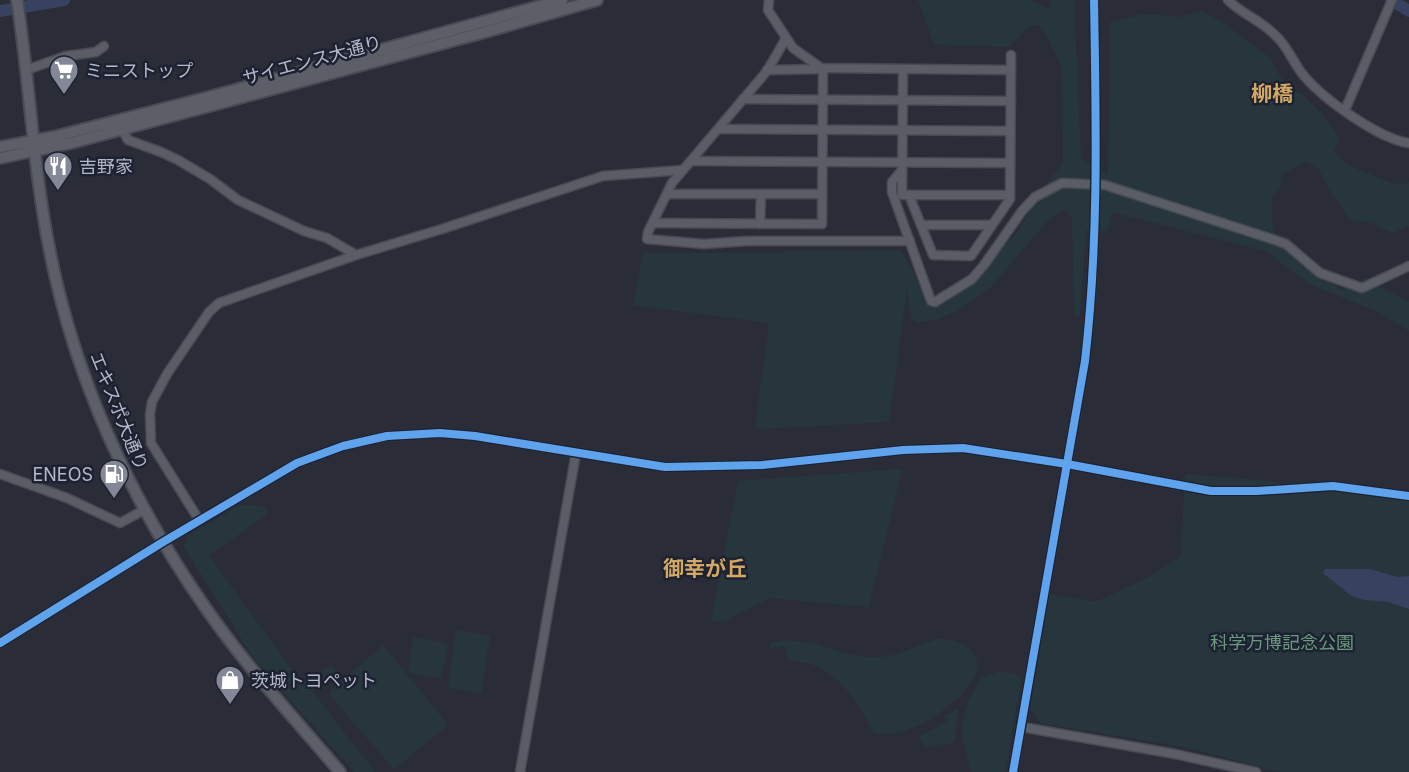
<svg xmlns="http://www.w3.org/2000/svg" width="1409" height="772" font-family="Inter,'Noto Sans JP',sans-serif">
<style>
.green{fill:#27363d}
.water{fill:#374160}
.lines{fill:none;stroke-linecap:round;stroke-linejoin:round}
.river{stroke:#374160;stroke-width:12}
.minor-casing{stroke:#484a51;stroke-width:11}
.major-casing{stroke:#484a54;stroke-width:14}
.minor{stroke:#5a5c66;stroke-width:8}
.major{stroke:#5c5e68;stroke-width:10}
.cycleway-casing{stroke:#1d2232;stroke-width:11}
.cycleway{stroke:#60a3ed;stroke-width:8}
.labels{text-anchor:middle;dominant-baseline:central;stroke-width:5;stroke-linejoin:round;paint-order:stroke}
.street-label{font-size:18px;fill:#b4b8c9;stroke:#1d2232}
.poi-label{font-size:18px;fill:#b4b8c9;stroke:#1d2232;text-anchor:start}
.park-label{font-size:18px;fill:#6b9a7d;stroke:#1d2232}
.quarter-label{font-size:21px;font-weight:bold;fill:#d4a763;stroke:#1d2232}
</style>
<rect width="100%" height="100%" fill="#2a2d37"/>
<g class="green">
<path d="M918 0H1031L1050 9 1051 0H1074L1081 158 1108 175 1110 22 1144 14 1179 17 1202 11 1225 24 1270 58 1287 88 1303 95 1323 115 1339 139 1334 151 1347 165 1394 184 1409 183V226L1392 233 1372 223 1350 220 1328 188 1318 168 1306 161 1282 174 1281 187 1272 198V222L1278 245 1342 290 1364 278 1409 302V331L1378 312 1309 284 1266 251 1112 212 1108 231 1086 230 1080 315H1074L1072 219 1065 210 1048 220 991 287 958 310 936 320 917 322 911 318 907 287 889 422 755 429 769 323 633 305 643 253H783L786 250 901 251 912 268 926 304 946 303 1017 233 1043 188 1063 163 1062 68 1046 34 1039 25 1028 27 1009 47 934 44Z"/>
<path d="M902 469 869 607 769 598 725 621H711L738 481Z"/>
<path d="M1185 474 1272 481 1306 490 1332 489 1409 499V772H1279L1185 747 1040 723 1030 709 1049 594 1095 602 1149 577 1181 556Z"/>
<path d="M241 505 266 506 267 514 209 556 301 682 332 665 338 673 312 691 375 772H354L254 659 184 547 188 535Z"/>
<path d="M456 630 490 636 481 694 448 687Z"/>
<path d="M413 637 448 644 441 679 408 672Z"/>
<path d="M938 639C950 639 958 641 968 648 1000 672 940 716 919 725 905 731 890 735 874 734 861 707 839 670 807 663 801 662 794 662 788 661L785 646 770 648V644C804 632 833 655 866 657 898 659 910 647 938 639Z"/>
<path d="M383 645 448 725 394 769 328 693Z"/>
<path d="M1001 671 1022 676 1005 772H971C969 761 965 751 963 740 959 717 970 697 981 678Z"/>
<path d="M956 709 958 710 955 740 952 743 924 747 920 736 941 725 948 720 945 716Z"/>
</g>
<path class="water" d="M1325 569H1370L1397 577 1409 576V609L1388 602 1364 600 1350 595 1323 573Z"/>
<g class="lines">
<g class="river">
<path d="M1391 0 1409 11"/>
<path d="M0 11 64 0"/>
</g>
<g class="minor-casing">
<g id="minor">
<path d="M769 0 768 10 785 36V40L767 71 672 183 648 232 647 239 704 244 747 241H910"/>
<path d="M1228 0C1242 14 1262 21 1276 36 1289 48 1294 65 1305 77 1325 100 1379 139 1409 143"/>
<path d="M785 36 793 48 821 68 1011 70"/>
<path d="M903 69 902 195H1010"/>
<path d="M26 70 66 56 96 52 104 46"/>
<path d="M767 70 820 69"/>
<path d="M743 99 1011 101"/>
<path d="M1345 110 1392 0"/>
<path d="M120 126 128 140 161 152 178 160 210 179 238 200 304 231 327 238 356 255"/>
<path d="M719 129 1010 131"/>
<path d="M691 161 1010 163"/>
<path d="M902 170 892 182V192L931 301 935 302 972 279 984 265 1022 211 1035 197 1062 183 1105 185 1275 240 1286 244 1320 273 1362 288 1409 266"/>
<path d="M667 194H822"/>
<path d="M909 195 933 255 971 256 1010 199 1011 55"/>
<path d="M653 223 822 224 823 69"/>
<path d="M760 224 761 194"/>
<path d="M921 225H992"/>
<path d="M0 474 67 498 120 523 144 510"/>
<path d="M199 520 151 443 150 414 152 402 167 374 209 312 219 303 356 255 442 229 603 176 683 170"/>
<path d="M0 643 163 542 297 463 343 446 387 436 440 433 475 436 665 467 762 465 903 450 963 448 1067 464 1211 491H1257L1333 486 1409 496"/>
<path d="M1022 727 1175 754 1256 772"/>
<path d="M520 772 576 453"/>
<path d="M1013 772 1085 361C1099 239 1096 122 1094 0"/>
</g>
</g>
<g class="major-casing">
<g id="major">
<path d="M17 0C30 84 33 169 50 252 75 379 131 501 205 607 245 665 294 718 340 772"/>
<path d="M0 147 53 137 209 97 562 0"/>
<path d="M0 158 71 143 478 34 597 0"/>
</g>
</g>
<use href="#minor" class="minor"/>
<use href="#major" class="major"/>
<g class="cycleway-casing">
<g id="cycleway">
<path d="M0 643 163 542 297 463 343 446 387 436 440 433 475 436 665 467 762 465 903 450 963 448 1067 464 1211 491H1257L1333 486 1409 496"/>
<path d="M1013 772 1085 361C1099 239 1096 122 1094 0"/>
</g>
</g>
<use href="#cycleway" class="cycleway"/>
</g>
<defs>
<g id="supermarket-pin" transform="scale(1.5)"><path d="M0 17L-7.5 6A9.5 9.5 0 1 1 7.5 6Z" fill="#848796" stroke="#1d2232"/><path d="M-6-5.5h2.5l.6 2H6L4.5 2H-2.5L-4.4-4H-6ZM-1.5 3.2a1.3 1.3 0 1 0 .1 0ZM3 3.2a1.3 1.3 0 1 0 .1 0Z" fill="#fff"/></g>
<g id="restaurant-pin" transform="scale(1.5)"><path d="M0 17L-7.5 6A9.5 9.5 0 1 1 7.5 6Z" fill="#848796" stroke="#1d2232"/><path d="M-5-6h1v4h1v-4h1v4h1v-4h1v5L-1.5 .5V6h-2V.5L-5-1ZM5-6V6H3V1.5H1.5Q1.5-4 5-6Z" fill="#fff"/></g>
<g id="fuel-pin" transform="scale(1.5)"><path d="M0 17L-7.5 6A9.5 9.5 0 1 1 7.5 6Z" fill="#848796" stroke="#1d2232"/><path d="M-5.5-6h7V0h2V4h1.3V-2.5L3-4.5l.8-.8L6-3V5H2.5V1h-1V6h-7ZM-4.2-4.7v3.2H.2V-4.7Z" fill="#fff"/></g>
<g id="shop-pin" transform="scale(1.5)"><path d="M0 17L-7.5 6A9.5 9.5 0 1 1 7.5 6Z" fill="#848796" stroke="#1d2232"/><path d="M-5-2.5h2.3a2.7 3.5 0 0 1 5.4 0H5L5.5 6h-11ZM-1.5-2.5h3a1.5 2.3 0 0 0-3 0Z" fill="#fff"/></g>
</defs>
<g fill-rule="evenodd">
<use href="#supermarket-pin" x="64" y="70"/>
<use href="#restaurant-pin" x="58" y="166"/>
<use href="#fuel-pin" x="114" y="474"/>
<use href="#shop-pin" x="230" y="680"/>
</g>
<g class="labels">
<g class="street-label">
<text transform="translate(312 60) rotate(-15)">サイエンス大通り</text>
<text transform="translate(119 411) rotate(68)">エキスポ大通り</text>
</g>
<g class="poi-label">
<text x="85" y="70">ミニストップ</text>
<text x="79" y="166">吉野家</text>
<text x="93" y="474" text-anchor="end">ENEOS</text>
<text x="251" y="680">茨城トヨペット</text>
</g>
<g class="park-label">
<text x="1282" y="642">科学万博記念公園</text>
</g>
<g class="quarter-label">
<text x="1272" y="93">柳橋</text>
<text x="705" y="568">御幸が丘</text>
</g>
</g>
</svg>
